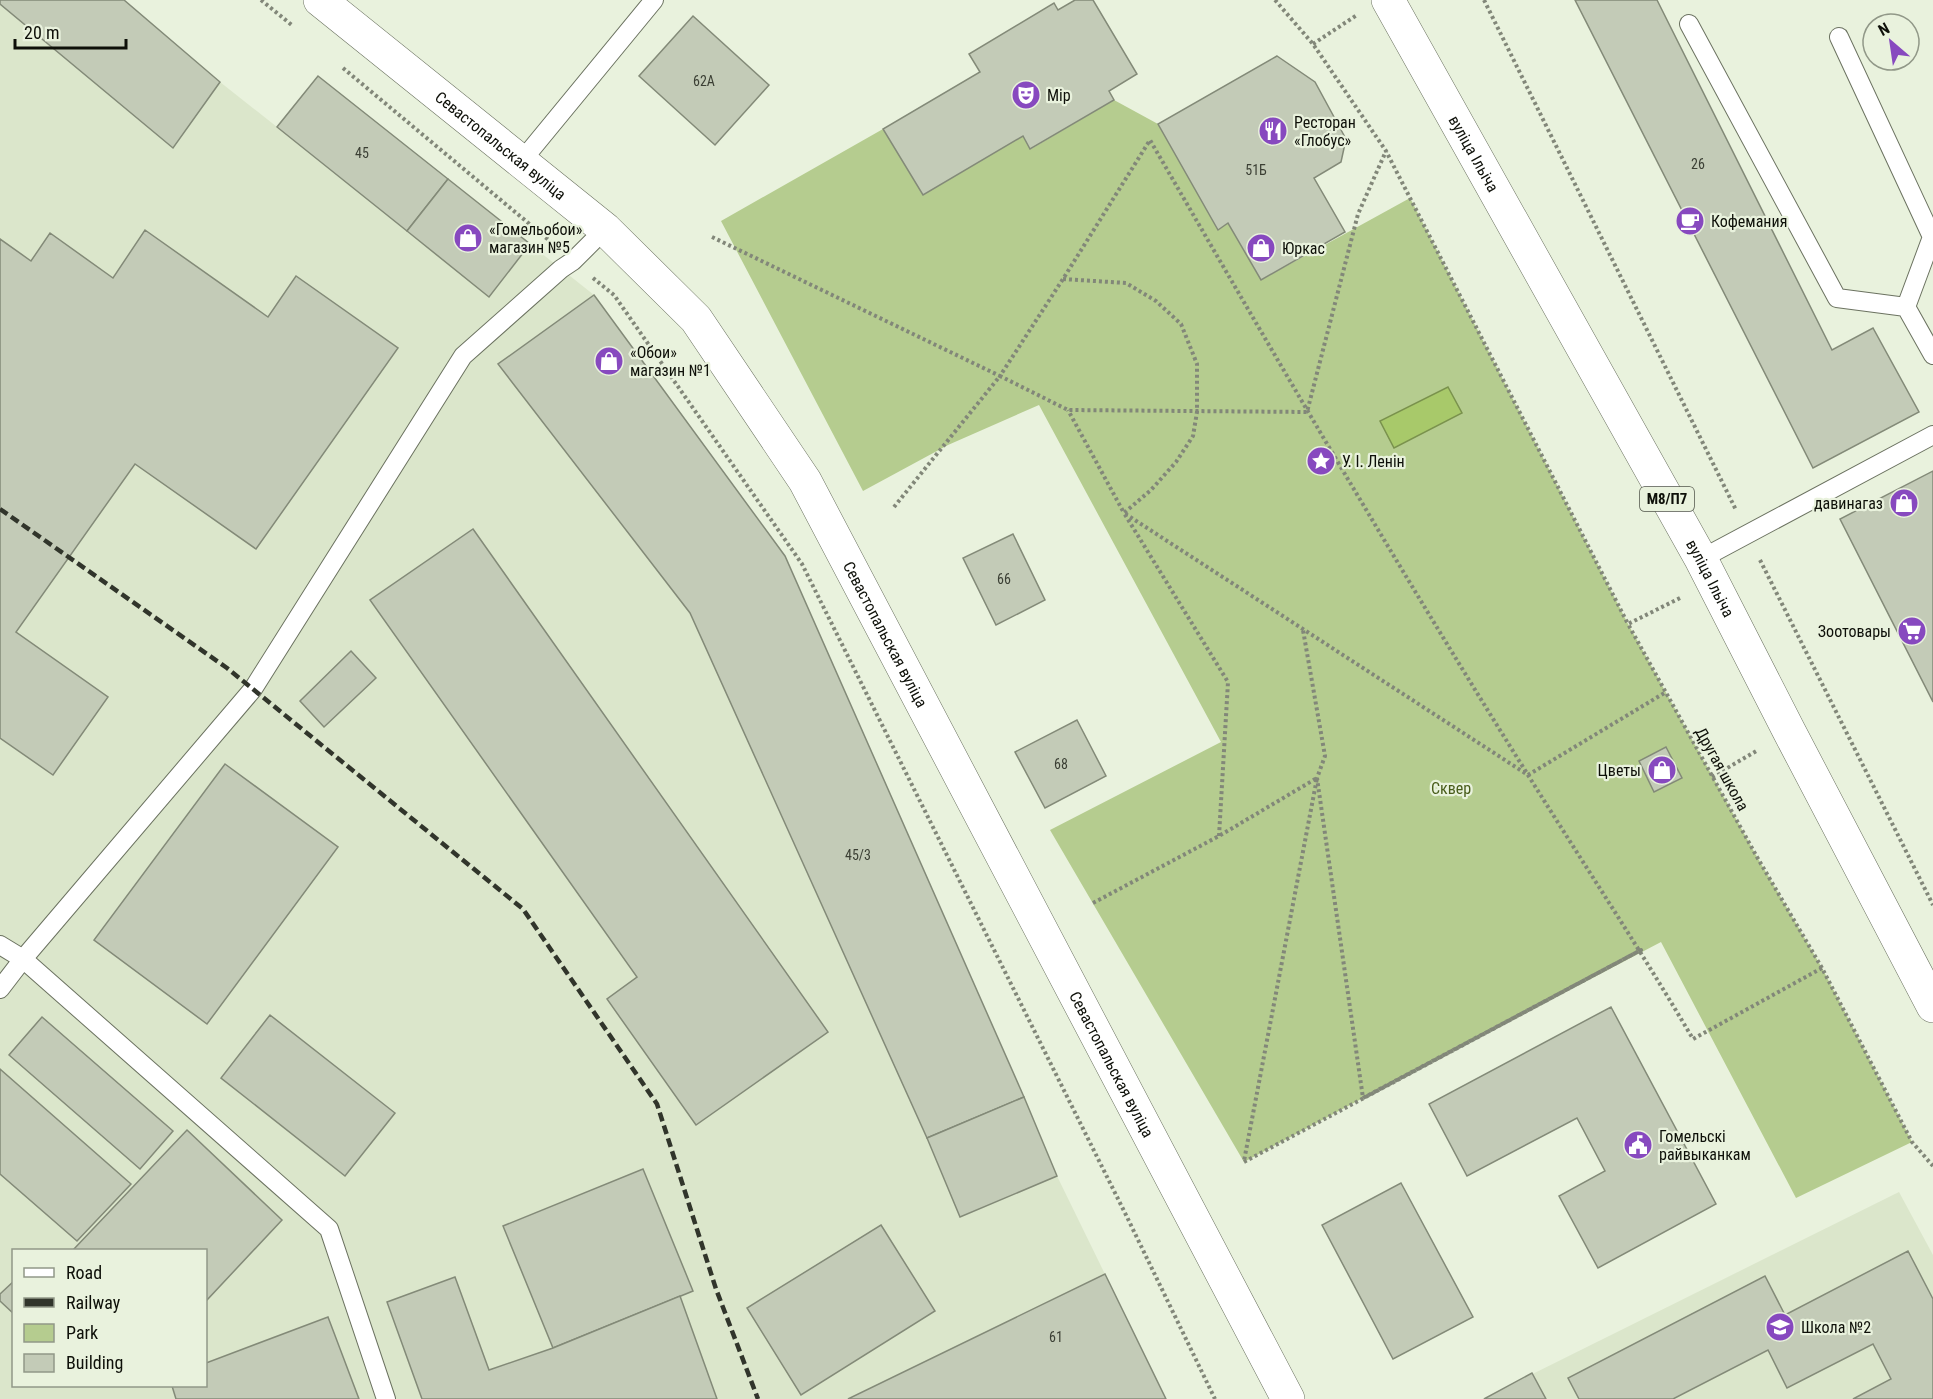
<svg xmlns="http://www.w3.org/2000/svg" width="1933" height="1399" font-family="'Roboto Condensed',sans-serif">
<style>
.built{fill:#dbe6cb;fill-rule:evenodd}
.green{fill:#b5cc8f}
.water{fill:#a8c96a;stroke:#7a924d;stroke-width:1.5}
.building{fill:#c3cbb7;stroke:#838a78;stroke-width:1.5}
.lines{fill:none;stroke-linecap:round;stroke-linejoin:round}
.lane-casing{stroke:#6b7260;stroke-width:20}
.secondary-casing{stroke:#6b7260;stroke-width:34}
.primary-casing{stroke:#6b7260;stroke-width:34}
.path{stroke:#828779;stroke-width:4;stroke-dasharray:3 3;stroke-linecap:butt}
.lane{stroke:#fff;stroke-width:18}
.secondary{stroke:#fff;stroke-width:33}
.primary{stroke:#fff;stroke-width:33}
.rail{stroke:#31352b;stroke-width:4.5;stroke-dasharray:9 4.5;stroke-linecap:butt}
.labels{text-anchor:middle;dominant-baseline:central;stroke-width:4.5;stroke-linejoin:round;paint-order:stroke}
.number-label{font-size:14px;fill:#3b3f34}
.shield{fill:#e9f2dd;stroke:#505449;stroke-width:1.5}
.shield-label{font-size:15px;font-weight:bold;fill:#0e1009}
.poi-label{font-size:16px;fill:#0e1009;stroke:#e9f2dd;text-anchor:start}
.street-label{font-size:16px;fill:#0e1009;stroke:#e9f2dd}
.park-label{font-size:16px;fill:#485c1a;stroke:#e9f2dd}
</style>
<rect width="100%" height="100%" fill="#e9f2dd"/>
<g class="built">
<path d="M0 0H124L220 82 277 127 318 76 594 295 785 556 1057 1176 1166 1399H0ZM14 1250H206V1386H14Z"/>
<path d="M1899 1192 1933 1255V1399H1482Z"/>
</g>
<path class="green" d="M1114 100 1158 124 1218 229 1228 223 1261 280 1410 198 1628 624 1757 857 1822 968 1912 1142 1796 1198 1661 942 1363 1098 1244 1162 1050 830 1221 742 1039 405 948 445 863 491 721 221 883 129 923 195 1023 136 1031 149Z"/>
<path class="water" d="M1448 387 1462 413 1394 448 1380 421Z"/>
<g class="building">
<path d="M0 0H124L220 82 173 148 0 4Z"/>
<path d="M1075 0H1093L1137 74 1109 91 1114 100 1030 149 1023 136 923 195 883 129 980 72 969 54 1054 3 1058 10Z"/>
<path d="M1575 0H1657L1832 350 1873 328 1919 412 1813 468Z"/>
<path d="M693 16 769 85 715 145 639 76Z"/>
<path d="M1277 56 1315 82 1346 139 1341 162 1314 178 1345 232 1261 280 1228 223 1218 230 1158 124Z"/>
<path d="M318 76 448 179 407 231 277 127Z"/>
<path d="M448 179 530 244 489 297 407 231Z"/>
<path d="M145 230 268 317 296 276 398 348 256 549 135 464 16 632 108 697 53 775 0 738V239L31 261 50 233 113 278Z"/>
<path d="M594 295 785 556 1024 1097 927 1138 690 613 498 364Z"/>
<path d="M1933 471V702L1840 519Z"/>
<path d="M473 529 828 1032 696 1125 607 999 637 977 370 600Z"/>
<path d="M1013 534 1045 600 996 625 963 558Z"/>
<path d="M351 651 376 678 324 727 300 701Z"/>
<path d="M1077 720 1106 776 1045 808 1015 752Z"/>
<path d="M1666 747 1682 778 1654 792 1639 761Z"/>
<path d="M225 764 338 847 207 1024 94 940Z"/>
<path d="M1611 1007 1716 1204 1598 1268 1559 1196 1605 1171 1577 1118 1467 1176 1429 1104Z"/>
<path d="M270 1015 395 1113 345 1176 221 1078Z"/>
<path d="M42 1017 173 1131 140 1169 9 1055Z"/>
<path d="M0 1069 131 1184 77 1241 0 1174Z"/>
<path d="M1024 1097 1057 1176 960 1217 927 1138Z"/>
<path d="M187 1130 282 1220 206 1301V1250H73Z"/>
<path d="M643 1169 693 1291 553 1348 503 1226Z"/>
<path d="M1401 1183 1473 1317 1393 1359 1322 1225Z"/>
<path d="M881 1225 935 1311 801 1395 747 1308Z"/>
<path d="M1908 1251 1933 1299V1399H1853L1891 1379 1873 1344 1787 1388 1768 1350 1673 1399H1579L1568 1378 1765 1276 1785 1315Z"/>
<path d="M1105 1274 1166 1399H848Z"/>
<path d="M455 1277 489 1370 553 1348 680 1296 717 1399H422L387 1302Z"/>
<path d="M14 1281V1314L0 1301V1294Z"/>
<path d="M328 1317 359 1399H176L172 1386H206V1363Z"/>
<path d="M1532 1373 1546 1399H1484Z"/>
</g>
<g class="lines">
<g class="lane-casing">
<g id="lane">
<path d="M1689 24 1837 298 1906 307 1933 355"/>
<path d="M1839 37 1932 237 1906 307"/>
<path d="M520 163 654 0"/>
<path d="M1701 559 1933 435"/>
<path d="M0 945 23 959 329 1229 386 1399"/>
<path d="M0 989 23 959 253 689 463 356 561 269 573 261 605 229"/>
</g>
</g>
<g class="secondary-casing">
<g id="secondary">
<path id="s1" d="M320 0 605 229 696 319 805 481 1288 1399"/>
</g>
</g>
<g class="primary-casing">
<g id="primary">
<path id="s2" d="M1388 0 1701 559 1789 731 1933 1006"/>
</g>
</g>
<g class="path">
<path d="M261 0 293 26"/>
<path d="M1275 0 1313 44 1386 151 1628 624"/>
<path d="M1484 0 1736 510"/>
<path d="M1313 44 1357 15"/>
<path d="M343 68 551 242"/>
<path d="M712 237 1000 376 1063 279 1150 140C1273 353 1397 566 1528 775 1583 863 1640 949 1693 1039L1822 968"/>
<path d="M593 278 614 295 802 564 1127 1217 1215 1399"/>
<path d="M1063 279 1126 283 1156 301 1181 324 1197 364V412L1193 436 1176 462 1151 490 1124 513 1068 410"/>
<path d="M894 507 1000 376 1068 410 1307 412 1358 214 1386 151"/>
<path d="M1760 560 1933 905"/>
<path d="M1680 598 1628 624 1757 857 1822 968 1912 1142 1933 1166"/>
<path d="M1712 777 1758 750"/>
<path d="M1219 836 1228 682 1124 513 1528 775 1666 692"/>
<path d="M1093 903 1219 836 1317 778 1244 1161"/>
<path d="M1244 1162 1641 950 1363 1098 1317 778 1325 756 1303 630"/>
</g>
<use href="#lane" class="lane"/>
<use href="#secondary" class="secondary"/>
<use href="#primary" class="primary"/>
<path class="rail" d="M0 509 227 668 523 909 657 1104 716 1289 758 1399"/>
</g>
<defs>
<g id="theatre-disc" transform="scale(1.5)"><circle r="9.5" fill="#8749bf" stroke="#e9f2dd"/><path d="M-5-5.5Q0-4 5-5.5V0Q5 5 0 6Q-5 5-5 0ZM-3.3-2.5H-1v1.5H-3.3ZM1-2.5H3.3v1.5H1ZM-2.8 1Q0 5.5 2.8 1Z" fill="#fff"/></g>
<g id="restaurant-disc" transform="scale(1.5)"><circle r="9.5" fill="#8749bf" stroke="#e9f2dd"/><path d="M-5-6h1v4h1v-4h1v4h1v-4h1v5L-1.5 .5V6h-2V.5L-5-1ZM5-6V6H3V1.5H1.5Q1.5-4 5-6Z" fill="#fff"/></g>
<g id="cafe-disc" transform="scale(1.5)"><circle r="9.5" fill="#8749bf" stroke="#e9f2dd"/><path d="M-5.5-4.5H6V0H3Q3 3.5 0 3.5H-2.5Q-5.5 3.5-5.5 0ZM3-3.2v2h1.7v-2ZM-6 4.5H4V6H-6Z" fill="#fff"/></g>
<g id="shop-disc" transform="scale(1.5)"><circle r="9.5" fill="#8749bf" stroke="#e9f2dd"/><path d="M-5-2.5h2.3a2.7 3.5 0 0 1 5.4 0H5L5.5 6h-11ZM-1.5-2.5h3a1.5 2.3 0 0 0-3 0Z" fill="#fff"/></g>
<g id="sight-disc" transform="scale(1.5)"><circle r="9.5" fill="#8749bf" stroke="#e9f2dd"/><path d="M0-6L1.8-2.2L6-1.7L2.9 1.2L3.7 5.4L0 3.3L-3.7 5.4L-2.9 1.2L-6-1.7L-1.8-2.2Z" fill="#fff"/></g>
<g id="supermarket-disc" transform="scale(1.5)"><circle r="9.5" fill="#8749bf" stroke="#e9f2dd"/><path d="M-6-5.5h2.5l.6 2H6L4.5 2H-2.5L-4.4-4H-6ZM-1.5 3.2a1.3 1.3 0 1 0 .1 0ZM3 3.2a1.3 1.3 0 1 0 .1 0Z" fill="#fff"/></g>
<g id="civic-disc" transform="scale(1.5)"><circle r="9.5" fill="#8749bf" stroke="#e9f2dd"/><path d="M-.6-6.5H3V-4.5H.6V-3L4-1V1h2V6H-6V1h2V-1L-.6-3ZM-1.2 2.5V6h2.4V2.5Z" fill="#fff"/></g>
<g id="school-disc" transform="scale(1.5)"><circle r="9.5" fill="#8749bf" stroke="#e9f2dd"/><path d="M0-5L7-2L0 1L-7-2ZM-4 1L0 2.5L4 1V4Q0 6-4 4Z" fill="#fff"/></g>
</defs>
<g fill-rule="evenodd">
<use href="#theatre-disc" x="1026" y="95"/>
<use href="#restaurant-disc" x="1273" y="131"/>
<use href="#cafe-disc" x="1690" y="221"/>
<use href="#shop-disc" x="468" y="238"/>
<use href="#shop-disc" x="1261" y="248"/>
<use href="#shop-disc" x="609" y="361"/>
<use href="#sight-disc" x="1321" y="461"/>
<use href="#shop-disc" x="1904" y="503"/>
<use href="#supermarket-disc" x="1912" y="631"/>
<use href="#shop-disc" x="1662" y="770"/>
<use href="#civic-disc" x="1638" y="1145"/>
<use href="#school-disc" x="1780" y="1327"/>
</g>
<g class="labels">
<g class="number-label">
<text x="704" y="81">62А</text>
<text x="362" y="153">45</text>
<text x="1698" y="164">26</text>
<text x="1256" y="170">51Б</text>
<text x="1004" y="579">66</text>
<text x="1061" y="764">68</text>
<text x="858" y="855">45/3</text>
<text x="1056" y="1337">61</text>
</g>
<rect class="shield" x="1640" y="487" width="54" height="24" rx="4.5"/>
<g class="shield-label">
<text x="1667" y="499">М8/П7</text>
</g>
<g class="poi-label">
<text x="1047" y="95">Мір</text>
<text x="1294" y="122">Ресторан<tspan x="1294" dy="18">«Глобус»</tspan></text>
<text x="1711" y="221">Кофемания</text>
<text x="489" y="229">«Гомельобои»<tspan x="489" dy="18">магазин №5</tspan></text>
<text x="1282" y="248">Юркас</text>
<text x="630" y="352">«Обои»<tspan x="630" dy="18">магазин №1</tspan></text>
<text x="1342" y="461">У. І. Ленін</text>
<text x="1883" y="503" text-anchor="end">давинагаз</text>
<text x="1891" y="631" text-anchor="end">Зоотовары</text>
<text x="1641" y="770" text-anchor="end">Цветы</text>
<text x="1659" y="1136">Гомельскі<tspan x="1659" dy="18">райвыканкам</tspan></text>
<text x="1801" y="1327">Школа №2</text>
</g>
<g class="street-label">
<text stroke="none"><textPath href="#s1" startOffset="232">Севастопальская вуліца</textPath></text>
<text stroke="none"><textPath href="#s2" startOffset="176">вуліца Ільіча</textPath></text>
<text stroke="none"><textPath href="#s2" startOffset="662">вуліца Ільіча</textPath></text>
<text stroke="none"><textPath href="#s1" startOffset="862">Севастопальская вуліца</textPath></text>
<text transform="translate(1722 769) rotate(61)">Другая школа</text>
<text stroke="none"><textPath href="#s1" startOffset="1348">Севастопальская вуліца</textPath></text>
</g>
<g class="park-label">
<text x="1451" y="788">Сквер</text>
</g>
</g>
<rect x="12" y="1249" width="195" height="138" fill="#e9f2dd" stroke="#919888" stroke-width="1.5"/>
<rect x="24" y="1268" width="30" height="9" fill="#ffffff" stroke="#919888" stroke-width="1.5"/>
<text x="66" y="1279" font-size="18" fill="#0e1009">Road</text>
<rect x="24" y="1298" width="30" height="9" fill="#31352b" stroke="#919888" stroke-width="1.5"/>
<text x="66" y="1309" font-size="18" fill="#0e1009">Railway</text>
<rect x="24" y="1324" width="30" height="18" fill="#b5cc8f" stroke="#919888" stroke-width="1.5"/>
<text x="66" y="1339" font-size="18" fill="#0e1009">Park</text>
<rect x="24" y="1354" width="30" height="18" fill="#c3cbb7" stroke="#919888" stroke-width="1.5"/>
<text x="66" y="1369" font-size="18" fill="#0e1009">Building</text>
<g transform="translate(1891 42) rotate(331)"><circle r="28" fill="#e9f2dd" stroke="#919888" stroke-width="1.5"/>
<path d="M0-4.5L10 22L0 15L-10 22Z" fill="#8749bf"/>
<text y="-9" font-size="16" font-weight="bold" text-anchor="middle" fill="#0e1009">N</text>
</g>
<path d="M15 39v9h111v-9" fill="none" stroke="#0e1009" stroke-width="3"/>
<text x="24" y="39" font-size="18" fill="#0e1009" stroke="#e9f2dd" stroke-width="4.5" paint-order="stroke">20 m</text>
</svg>
